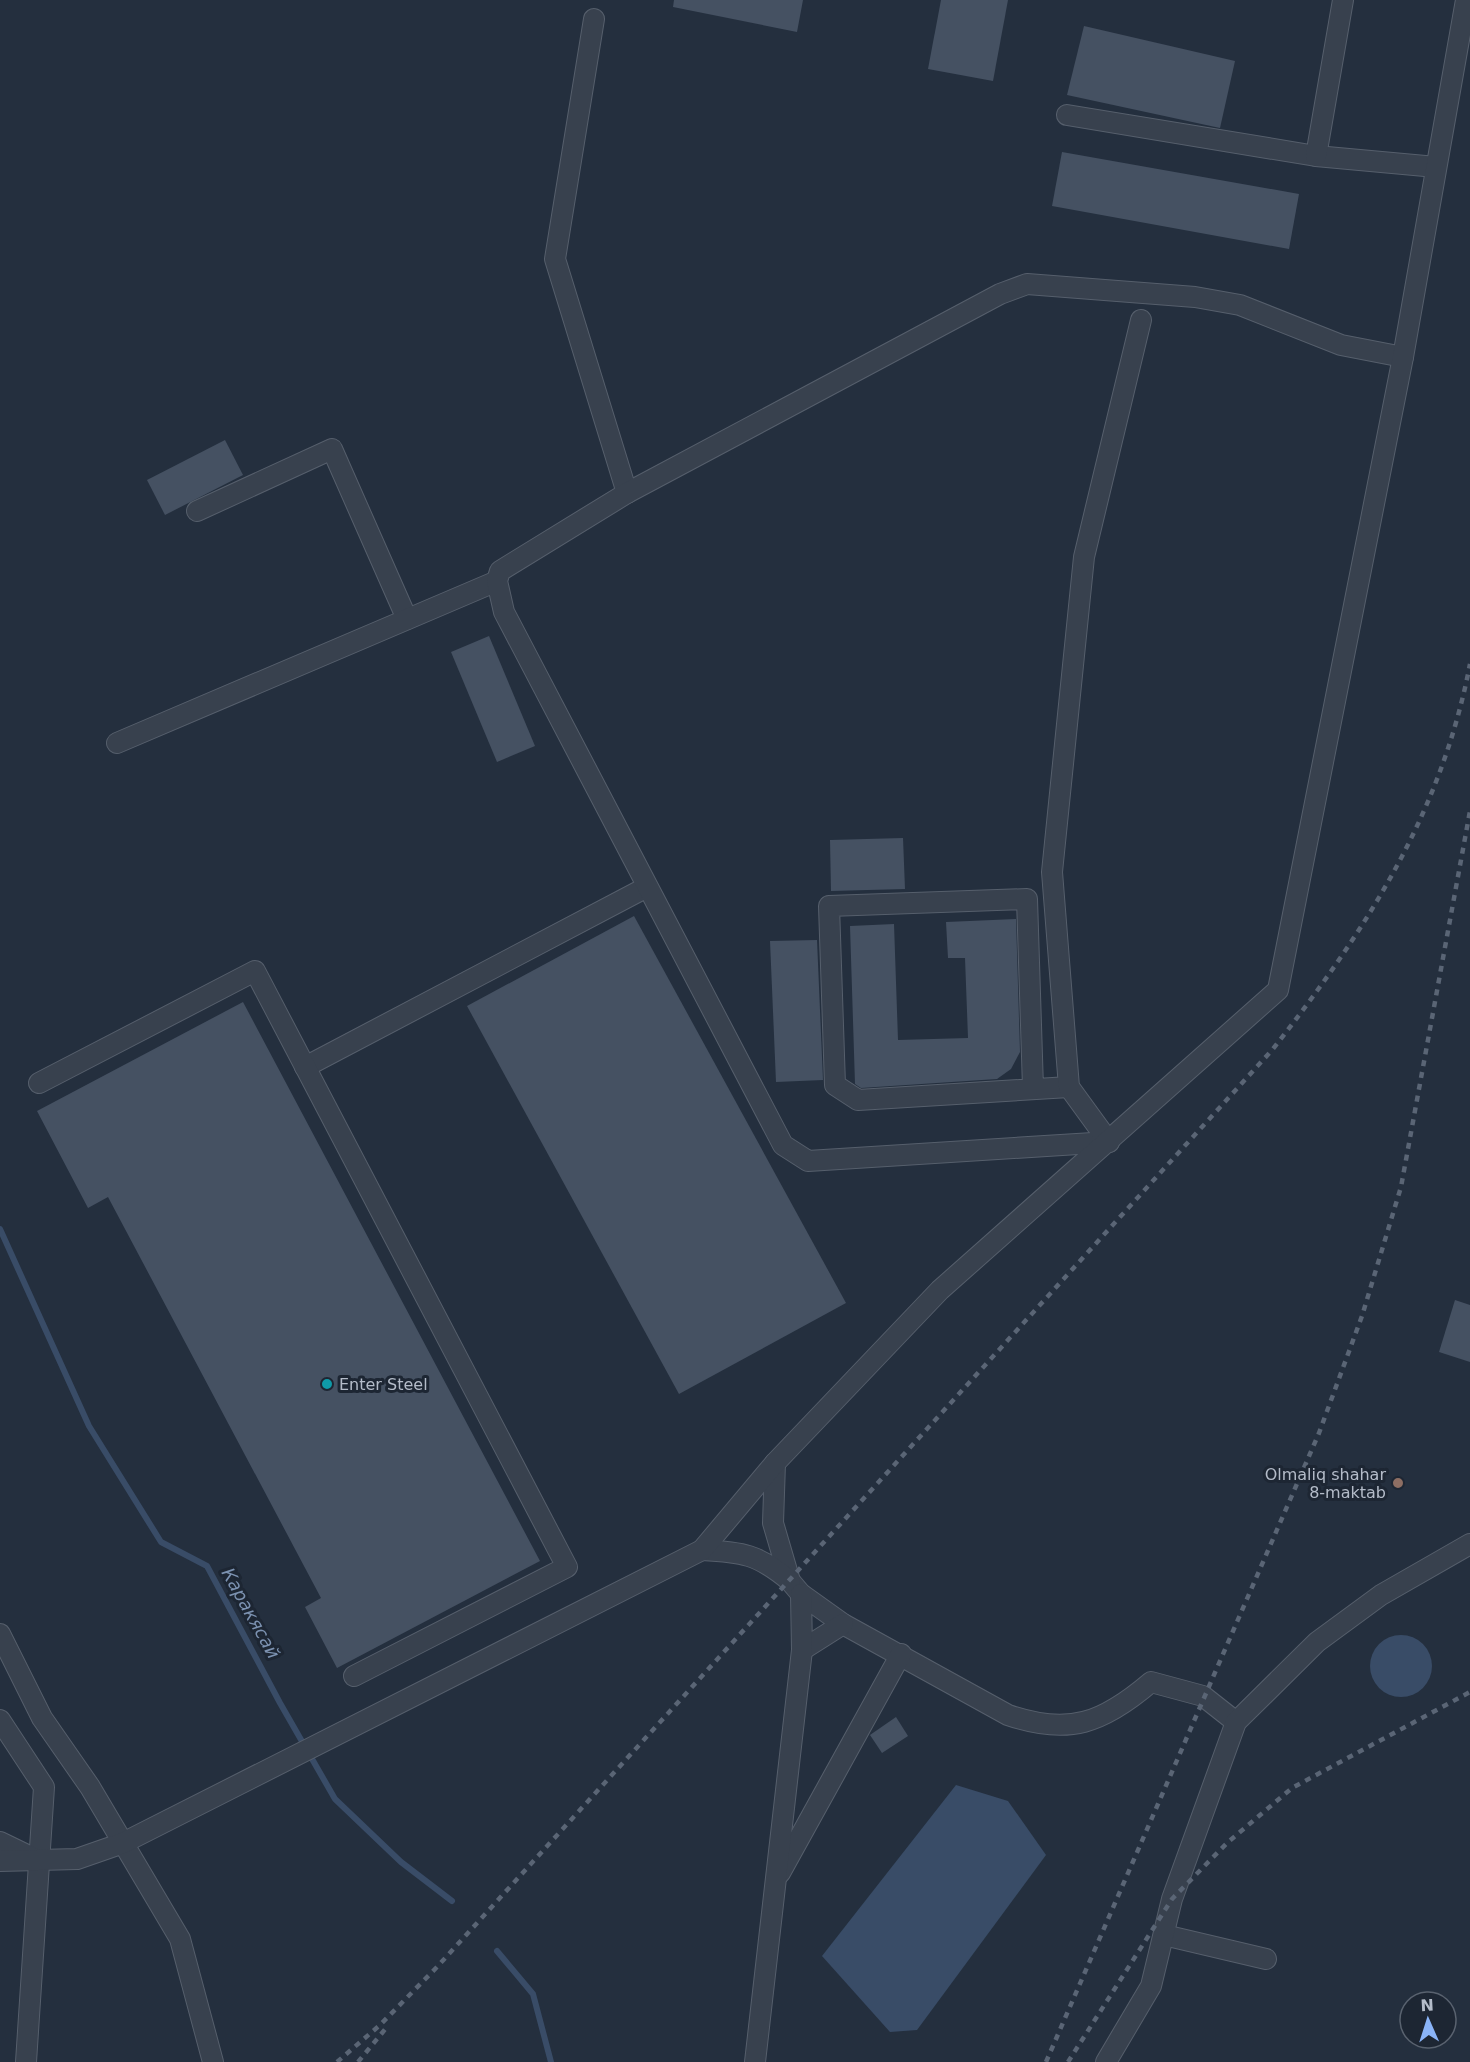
<svg xmlns="http://www.w3.org/2000/svg" width="1470" height="2062" font-family="'DejaVu Sans',sans-serif">
<style>
.water{fill:#394c67}
.lines{fill:none;stroke-linecap:round;stroke-linejoin:round}
.stream{stroke:#394c67;stroke-width:6}
.building{fill:#455162}
.minor-casing{stroke:#565f6c;stroke-width:22}
.minor{stroke:#38414e;stroke-width:20}
.rail{stroke:#5a6575;stroke-width:4.5;stroke-dasharray:6 6;stroke-linecap:butt}
.culture-dot{fill:#0f9aa8;stroke:#1d2633;stroke-width:2}
.education-dot{fill:#8d6e63;stroke:#1d2633;stroke-width:2}
.labels{text-anchor:middle;dominant-baseline:central;stroke-width:6;stroke-linejoin:round;paint-order:stroke}
.poi-label{font-size:16px;fill:#b4bcc9;stroke:#1d2633;text-anchor:start}
.water-label{font-size:18px;font-style:italic;fill:#7c92b1;stroke:#1d2633}
</style>
<rect width="100%" height="100%" fill="#242f3e"/>
<g class="water">
<circle cx="1401" cy="1666" r="31"/>
<path d="M956 1785 1008 1801 1046 1855 917 2030 890 2032 822 1956Z"/>
</g>
<g class="lines">
<g class="stream">
<path d="M0 1229 89 1426 161 1542 207 1566 280 1703 335 1799 401 1862 452 1901"/>
<path d="M497 1951 533 1994 551 2062"/>
</g>
</g>
<g class="building">
<path d="M674 0H803L797 32 673 7Z"/>
<path d="M941 0H1008L993 81 928 69Z"/>
<path d="M1084 26 1235 61 1220 128 1067 95Z"/>
<path d="M1062 152 1299 194 1289 249 1052 206Z"/>
<path d="M225 440 243 475 165 515 147 480Z"/>
<path d="M489 636 535 746 497 762 451 652Z"/>
<path d="M903 838 905 889 831 891 830 840Z"/>
<path d="M634 916 846 1303 679 1394 467 1006Z"/>
<path d="M1016 919 1020 1052 1011 1069 997 1079 861 1088 855 1084 850 926 894 924 898 1040 968 1038 965 958H948L946 922Z"/>
<path d="M817 940 823 1080 776 1082 770 941Z"/>
<path d="M243 1002 540 1561 337 1668 305 1607 321 1598 108 1197 88 1208 37 1111Z"/>
<path d="M1455 1300 1470 1305V1362L1439 1352Z"/>
<path d="M896 1717 908 1736 882 1753 870 1735Z"/>
</g>
<g class="lines">
<g class="minor-casing">
<g id="minor">
<path d="M594 19 555 259 627 493"/>
<path d="M1067 115 1316 156 1436 167"/>
<path d="M1316 156 1343 0"/>
<path d="M197 511 332 449 407 619"/>
<path d="M117 743 497 581"/>
<path d="M305 1067 647 887"/>
<path d="M39 1083 255 971 567 1567 354 1676"/>
<path d="M1033 1088 1027 899 829 906 835 1085 858 1100 1069 1087"/>
<path d="M1109 1142 808 1161 783 1145 504 612 497 581 500 571 627 493 1000 294 1027 284 1195 297 1240 305 1341 345 1403 357"/>
<path d="M1109 1142 1069 1087 1052 872 1084 557 1141 320"/>
<path d="M775 1463 773 1523 790 1581 801 1594 843 1624 1008 1715C1069 1736 1103 1723 1151 1682L1203 1696 1236 1722"/>
<path d="M702 1550C742 1552 758 1554 790 1581"/>
<path d="M0 1634 42 1718 90 1787 180 1939 213 2062"/>
<path d="M802 1650 843 1624"/>
<path d="M0 1720 44 1787 26 2062"/>
<path d="M0 1842 33 1858"/>
<path d="M0 1861 77 1859 123 1843 702 1550 775 1463 940 1290 1278 990 1403 357 1466 0"/>
<path d="M780 1873 901 1654"/>
<path d="M1164 1935 1266 1959"/>
<path d="M755 2062 802 1650 801 1594"/>
<path d="M1106 2062 1151 1986 1172 1899 1236 1722 1317 1642 1381 1595 1470 1544"/>
</g>
</g>
<use href="#minor" class="minor"/>
<g class="rail">
<path d="M337 2062 380 2025 437 1967 1273 1049C1366 930 1441 815 1470 664"/>
<path d="M358 2062 387 2027"/>
<path d="M1046 2062 1319 1433 1362 1316 1401 1187 1470 811"/>
<path d="M1068 2062 1172 1899 1227 1843 1292 1788 1470 1692"/>
</g>
</g>
<circle class="culture-dot" cx="327" cy="1384" r="6"/>
<circle class="education-dot" cx="1398" cy="1483" r="6"/>
<g class="labels">
<g class="poi-label">
<text x="339" y="1384">Enter Steel</text>
<text x="1386" y="1474" text-anchor="end">Olmaliq shahar<tspan x="1386" dy="18">8-maktab</tspan></text>
</g>
<g class="water-label">
<text transform="translate(251 1613) rotate(61)">Каракясай</text>
</g>
</g>
<g transform="translate(1428 2020) rotate(357)"><circle r="28" fill="#1d2633" stroke="#59626f" stroke-width="1.5"/>
<path d="M0-4.5L10 22L0 15L-10 22Z" fill="#8ab4f8"/>
<text y="-9" font-size="16" font-weight="bold" text-anchor="middle" fill="#b4bcc9">N</text>
</g>
</svg>
